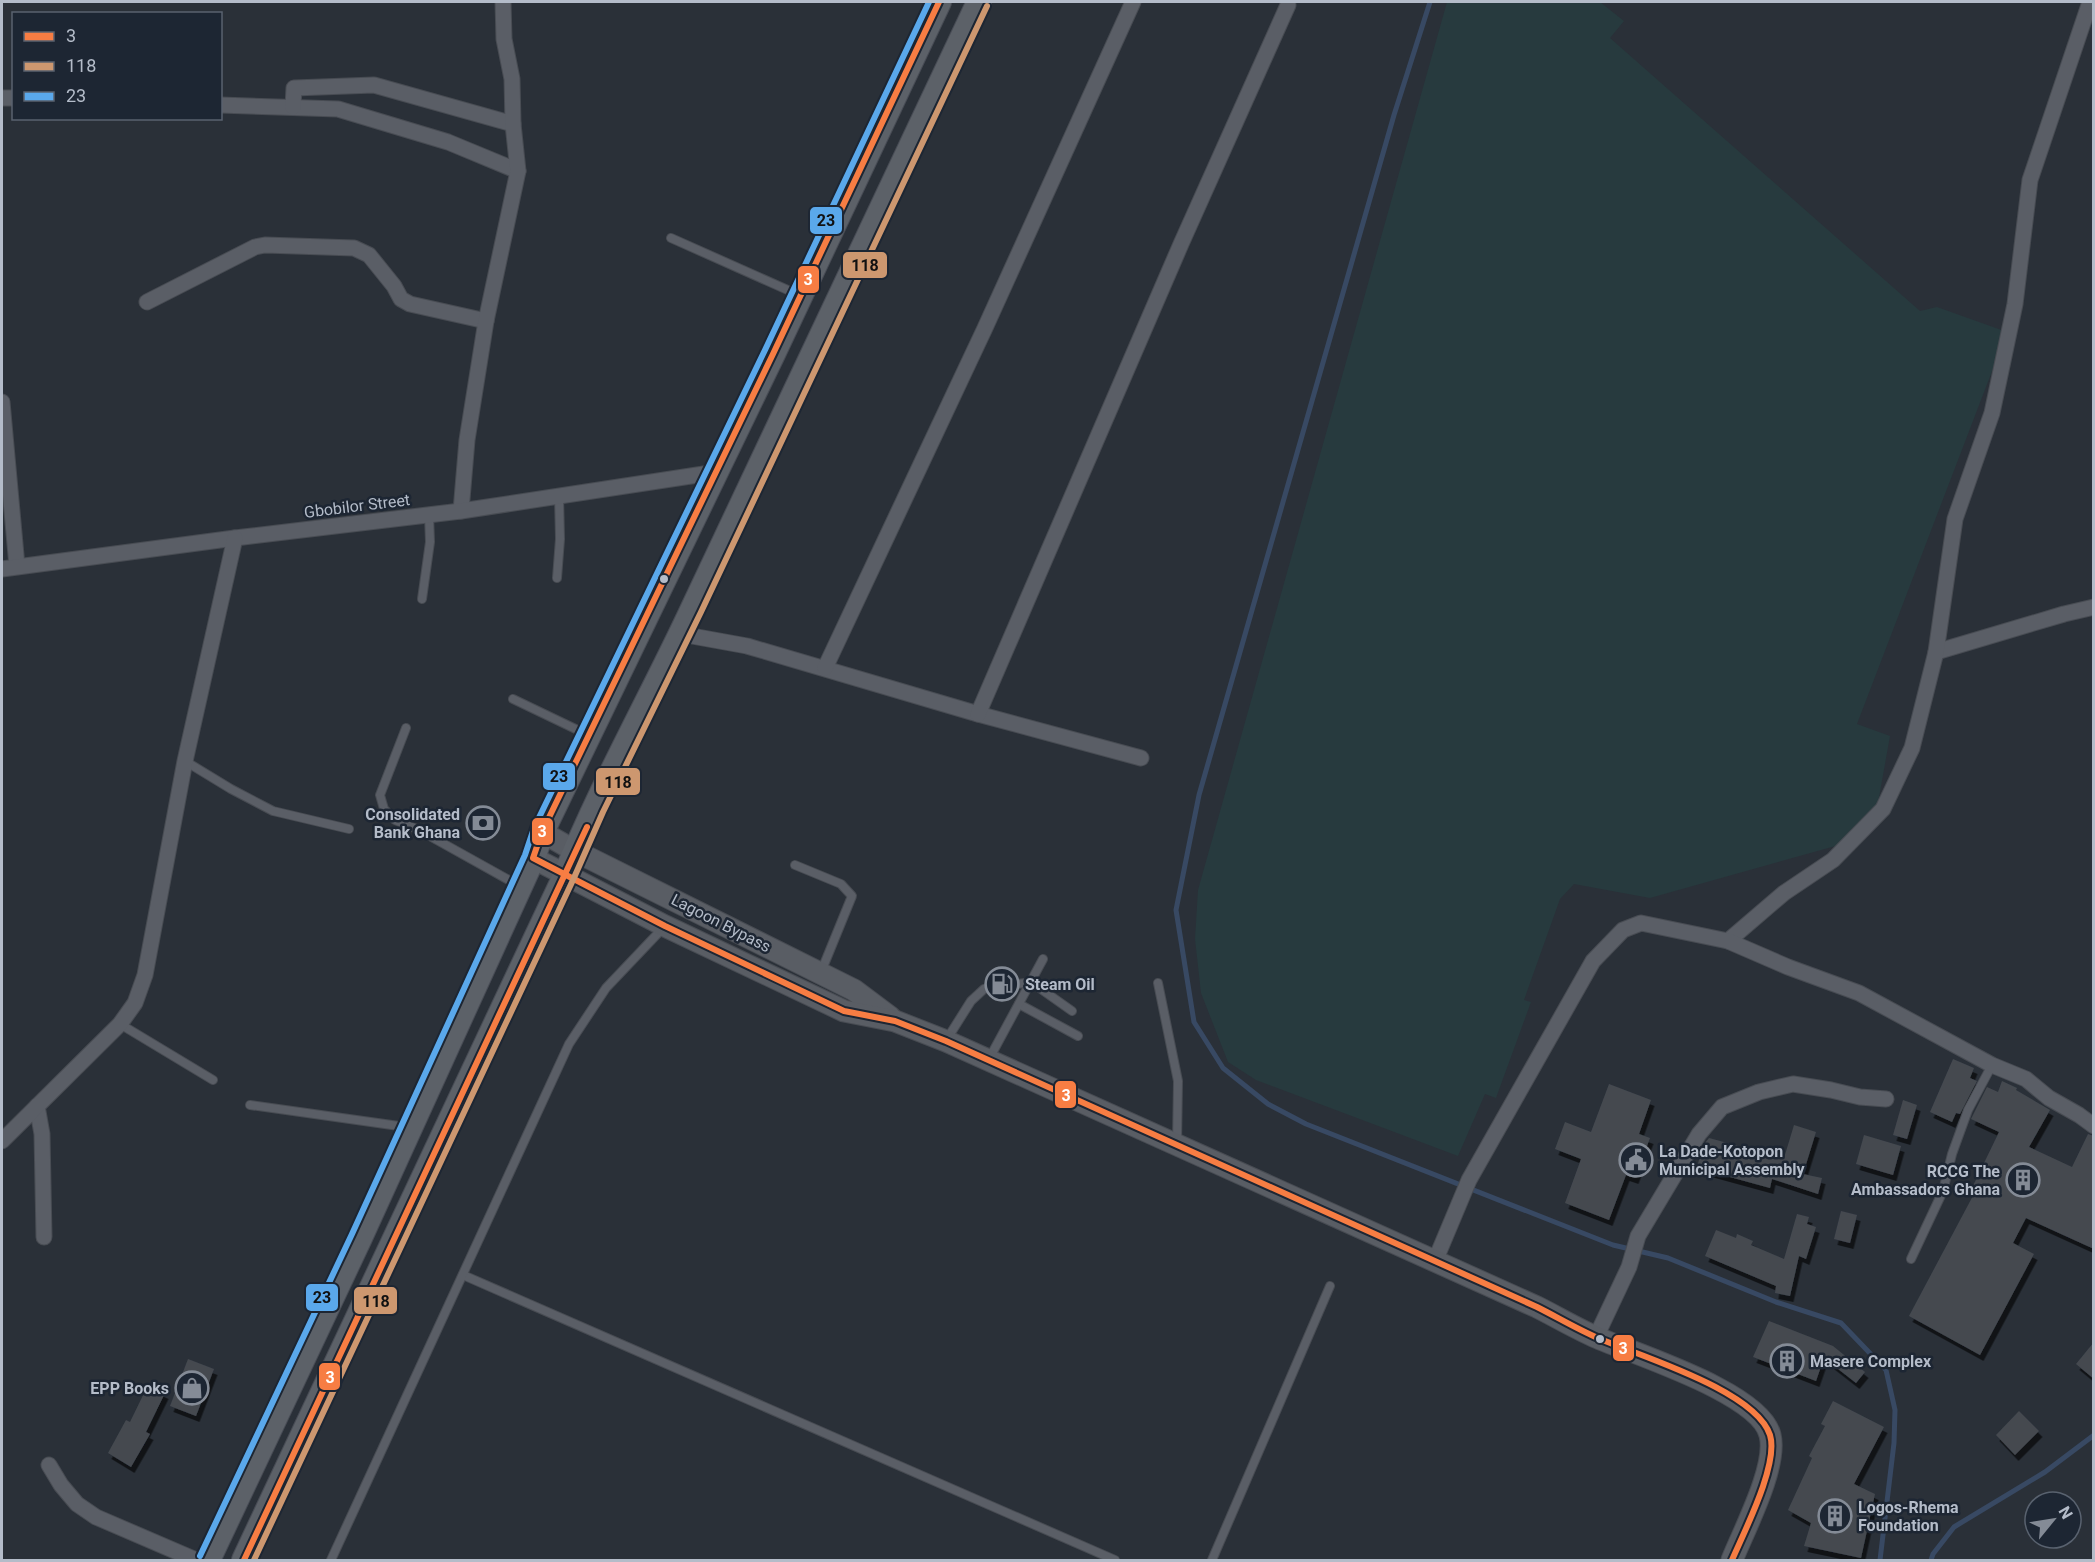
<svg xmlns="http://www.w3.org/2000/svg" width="2095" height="1562" font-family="Roboto,sans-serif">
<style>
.green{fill:#273a3e}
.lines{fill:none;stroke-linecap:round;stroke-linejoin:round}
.stream{stroke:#384963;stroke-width:5}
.building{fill:#444950;filter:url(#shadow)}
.lane-casing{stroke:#484c53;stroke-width:10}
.street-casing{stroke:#484c53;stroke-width:17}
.secondary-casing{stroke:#484c53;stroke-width:23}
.primary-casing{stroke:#484c55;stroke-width:26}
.lane{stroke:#5a5e66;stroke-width:8}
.street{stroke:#5a5e66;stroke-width:15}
.secondary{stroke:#595d64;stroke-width:21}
.primary{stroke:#5c6168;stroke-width:24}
.bus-1-casing{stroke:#1d2633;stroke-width:10}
.bus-2-casing{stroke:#1d2633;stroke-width:10}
.bus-3-casing{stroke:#1d2633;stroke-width:10}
.bus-1{stroke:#f77d43;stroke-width:6}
.bus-2{stroke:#cd976f;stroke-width:6}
.bus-3{stroke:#5aa8eb;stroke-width:6}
.bus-dot{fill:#b4bcc9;stroke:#1d2633;stroke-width:2}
.labels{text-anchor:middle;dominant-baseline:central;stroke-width:5;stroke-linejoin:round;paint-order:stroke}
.street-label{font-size:16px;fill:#b4bcc9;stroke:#1d2633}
.poi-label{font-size:16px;font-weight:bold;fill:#b4bcc9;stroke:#1d2633;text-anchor:start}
.line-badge{stroke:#1d2633;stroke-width:2}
.badge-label{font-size:16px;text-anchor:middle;font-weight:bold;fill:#fff}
.pale-badge-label{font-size:16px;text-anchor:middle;font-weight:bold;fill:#111}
</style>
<defs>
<filter id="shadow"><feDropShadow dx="3.5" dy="6" stdDeviation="0" flood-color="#0009"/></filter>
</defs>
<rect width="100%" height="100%" fill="#2a3038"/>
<path class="green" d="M1447 2H1600L1624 21 1610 38 1920 311 1937 307 2007 332 1857 724 1890 736 1878 803 1839 845 1650 898 1574 884 1560 899 1524 1000 1531 1002 1496 1098 1485 1094 1458 1156 1256 1080 1228 1062 1201 993 1195 939 1198 890Z"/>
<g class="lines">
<g class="stream">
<path d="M1430 2 1394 115 1199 795 1176 910 1194 1022 1223 1068 1268 1104 1306 1124 1613 1245 1668 1258 1776 1302 1841 1323 1886 1370 1895 1410 1894 1443 1880 1560"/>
<path d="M1931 1560 1933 1554 1954 1527 2045 1472 2094 1435"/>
</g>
</g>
<g class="building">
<path d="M1953 1059 1974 1068 1970 1078 1977 1081 1960 1114 1956 1113 1952 1122 1930 1112Z"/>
<path d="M2002 1081 2017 1088 2016 1090 2050 1110 2029 1147 2072 1167 2088 1134 2094 1136V1249L2026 1218 2013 1243 2034 1254 1980 1355 1909 1316 1975 1192 1971 1190 1999 1132 1971 1119 1987 1087 1998 1092Z"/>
<path d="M1609 1084 1651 1100 1639 1134 1650 1138 1635 1178 1626 1175 1609 1220 1565 1203 1581 1159 1555 1149 1565 1122 1591 1132Z"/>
<path d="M1903 1100 1917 1105 1907 1139 1893 1135Z"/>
<path d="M1794 1125 1816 1132 1803 1174 1822 1178 1818 1194 1772 1179 1770 1188 1697 1168 1702 1147 1709 1138 1784 1158Z"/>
<path d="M1864 1135 1901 1146 1893 1175 1856 1164Z"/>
<path d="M1841 1211 1857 1215 1850 1243 1834 1239Z"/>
<path d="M1797 1214 1809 1217 1807 1224 1816 1227 1806 1259 1799 1256 1790 1296 1775 1293 1776 1286 1705 1256 1716 1230 1736 1238 1737 1234 1753 1241 1751 1245 1784 1259Z"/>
<path d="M1769 1321 1833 1346 1865 1372 1856 1383 1824 1358 1816 1381 1753 1357Z"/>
<path d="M2094 1342V1379L2076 1364Z"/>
<path d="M188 1359 214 1369 196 1416 170 1406Z"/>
<path d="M148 1385 165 1393 146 1432 150 1434 131 1467 108 1453 126 1420 130 1422Z"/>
<path d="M1833 1401 1884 1427 1854 1484 1875 1494 1861 1558 1804 1546 1811 1523 1788 1510 1812 1458 1809 1456 1825 1426 1821 1424Z"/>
<path d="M2019 1411 2039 1431 2015 1455 1996 1435Z"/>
</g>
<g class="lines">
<g class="lane-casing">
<g id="lane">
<path d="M671 238 799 295"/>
<path d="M557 578 560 539 559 496"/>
<path d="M422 599 430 542 429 515"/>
<path d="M513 699 586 734"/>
<path d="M406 728 380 795 384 809 395 820 419 830 516 884"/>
<path d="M185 761 231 789 273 811 349 829"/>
<path d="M795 865 841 884 852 896 821 972"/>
<path d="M1158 983 1178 1081 1177 1144"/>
<path d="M1019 1004 1078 1036"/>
<path d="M120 1024 213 1080"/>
<path d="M947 1039 971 1001 984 989 1031 982 1072 1011"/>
<path d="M989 1059 1043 959"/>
<path d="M250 1105 406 1127"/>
<path d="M1911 1259 1943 1191 1952 1154 1968 1110 1992 1065"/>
<path d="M463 1275 1115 1560"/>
<path d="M331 1560 569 1044 606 988 663 928"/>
<path d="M1212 1560 1330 1286"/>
</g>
</g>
<g class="street-casing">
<g id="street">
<path d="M2 98H14"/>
<path d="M220 105 338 109 448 142 518 171"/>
<path d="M293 107 294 88 374 85 513 124"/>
<path d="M147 302 255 247 265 245 354 248 369 255 394 286 401 299 410 304 486 321"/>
<path d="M2 402 17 566"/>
<path d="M461 511 467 440 486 321 518 171 513 124 512 79 504 39 503 2"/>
<path d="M2 569 235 538 461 511 717 472"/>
<path d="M681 634 747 646 978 714 1141 758"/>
<path d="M1936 652 2064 614 2094 607"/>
<path d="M825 668 985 328 1133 2"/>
<path d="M978 714 1181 244 1288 5"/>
<path d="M1728 941 1784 893 1833 860 1883 809 1912 748 1936 652 1955 519 1992 413 2015 304 2030 180 2090 2"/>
<path d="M37 1106 42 1134 44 1237"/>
<path d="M2 1141 120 1024 135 1003 145 975 185 761 235 538"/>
<path d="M1435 1261 1469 1180 1593 961 1623 930 1641 923 1728 941 1788 967 1859 993 1992 1065 2026 1079 2049 1098 2079 1115 2094 1126"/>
<path d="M1596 1337 1629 1267 1638 1236 1699 1134 1722 1107 1759 1092 1793 1084 1831 1090 1860 1097 1886 1099"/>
<path d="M49 1465 61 1485 77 1504 96 1517 196 1560"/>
</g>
</g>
<g class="secondary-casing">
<g id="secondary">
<path d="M542 832 575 851 854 990 890 1017"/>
<path d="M533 858 665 926 844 1011 895 1021 946 1041 1537 1307C1557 1317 1577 1329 1598 1338 1637 1355 1760 1393 1770 1435 1778 1466 1744 1530 1732 1560"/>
</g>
</g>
<g class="primary-casing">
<g id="primary">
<path d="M208 1560 360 1238 533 858 542 832 773 354 939 2"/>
<path d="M244 1560 565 876C602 784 651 698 693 608 788 406 883 204 979 2"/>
</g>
</g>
<use href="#lane" class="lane"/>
<use href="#street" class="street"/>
<use href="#secondary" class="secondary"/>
<use href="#primary" class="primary"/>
<g class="bus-1-casing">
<g id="bus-1">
<path d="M939 2 773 354 542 832 533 858 665 926 844 1011 895 1021 946 1041 1537 1307C1557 1317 1577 1329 1598 1338 1639 1356 1755 1390 1770 1435 1779 1464 1744 1532 1732 1560"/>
<path d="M244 1560 587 827"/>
</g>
</g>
<g class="bus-2-casing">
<path id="bus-2" d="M254 1560 573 880 603 812 701 612 987 6"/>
</g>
<g class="bus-3-casing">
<path id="bus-3" d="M200 1556 352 1234 525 855 534 828 765 350 929 2"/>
</g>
<use href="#bus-1" class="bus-1"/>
<use href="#bus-2" class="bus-2"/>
<use href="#bus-3" class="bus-3"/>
</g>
<defs>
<g id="bank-ring" transform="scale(1.725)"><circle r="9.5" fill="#1d2633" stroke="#848b96" stroke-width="1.5"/><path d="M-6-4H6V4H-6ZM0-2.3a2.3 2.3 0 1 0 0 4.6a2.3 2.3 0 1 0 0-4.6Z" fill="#848b96"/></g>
<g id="fuel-ring" transform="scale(1.725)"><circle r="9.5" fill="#1d2633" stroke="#848b96" stroke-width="1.5"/><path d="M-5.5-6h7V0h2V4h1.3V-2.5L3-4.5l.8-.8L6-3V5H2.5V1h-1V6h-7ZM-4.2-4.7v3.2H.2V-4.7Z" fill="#848b96"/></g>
<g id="civic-ring" transform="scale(1.725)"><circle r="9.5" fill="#1d2633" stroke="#848b96" stroke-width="1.5"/><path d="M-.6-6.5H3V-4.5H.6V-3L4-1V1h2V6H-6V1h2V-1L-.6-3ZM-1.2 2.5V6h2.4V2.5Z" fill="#848b96"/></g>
<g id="building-ring" transform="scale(1.725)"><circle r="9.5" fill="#1d2633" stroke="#848b96" stroke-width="1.5"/><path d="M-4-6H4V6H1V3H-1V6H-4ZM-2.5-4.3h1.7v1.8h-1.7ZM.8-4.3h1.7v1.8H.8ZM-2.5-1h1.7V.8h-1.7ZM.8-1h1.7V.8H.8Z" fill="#848b96"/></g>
<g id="shop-ring" transform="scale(1.725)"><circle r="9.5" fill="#1d2633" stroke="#848b96" stroke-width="1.5"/><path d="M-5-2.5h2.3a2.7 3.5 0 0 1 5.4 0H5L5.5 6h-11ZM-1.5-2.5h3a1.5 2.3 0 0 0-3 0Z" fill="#848b96"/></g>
</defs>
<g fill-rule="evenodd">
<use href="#bank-ring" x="483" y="823"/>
<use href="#fuel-ring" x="1002" y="984"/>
<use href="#civic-ring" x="1636" y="1160"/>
<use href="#building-ring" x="2023" y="1180"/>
<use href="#building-ring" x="1787" y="1361"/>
<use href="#shop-ring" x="192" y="1388"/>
<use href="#building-ring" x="1835" y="1516"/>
</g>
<g class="bus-dot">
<circle cx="664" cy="579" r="5"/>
<circle cx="1600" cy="1339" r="5"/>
</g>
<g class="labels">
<g class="street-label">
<text transform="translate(357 506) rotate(-7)">Gbobilor Street</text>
<text transform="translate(721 923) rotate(27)">Lagoon Bypass</text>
</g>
<g class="poi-label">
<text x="460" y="814" text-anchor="end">Consolidated<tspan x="460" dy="18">Bank Ghana</tspan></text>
<text x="1025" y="984">Steam Oil</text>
<text x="1659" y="1151">La Dade-Kotopon<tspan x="1659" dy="18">Municipal Assembly</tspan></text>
<text x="2000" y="1171" text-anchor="end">RCCG The<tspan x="2000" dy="18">Ambassadors Ghana</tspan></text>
<text x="1810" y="1361">Masere Complex</text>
<text x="169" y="1388" text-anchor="end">EPP Books</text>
<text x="1858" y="1507">Logos-Rhema<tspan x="1858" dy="18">Foundation</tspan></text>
</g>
</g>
<g class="line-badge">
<rect x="809" y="206" width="34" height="29" rx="6" fill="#5aa8eb"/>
<rect x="842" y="251" width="46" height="28" rx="6" fill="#cd976f"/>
<rect x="797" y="265" width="23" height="29" rx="6" fill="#f77d43"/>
<rect x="542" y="762" width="34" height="29" rx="6" fill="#5aa8eb"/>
<rect x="595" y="767" width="46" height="29" rx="6" fill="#cd976f"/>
<rect x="531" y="817" width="23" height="29" rx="6" fill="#f77d43"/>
<rect x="1054" y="1080" width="23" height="29" rx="6" fill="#f77d43"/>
<rect x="305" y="1283" width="34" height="29" rx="6" fill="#5aa8eb"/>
<rect x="353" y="1286" width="45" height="29" rx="6" fill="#cd976f"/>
<rect x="1612" y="1334" width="23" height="28" rx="6" fill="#f77d43"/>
<rect x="318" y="1362" width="23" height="29" rx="6" fill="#f77d43"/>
</g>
<g class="badge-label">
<text x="808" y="285">3</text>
<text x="542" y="837">3</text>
<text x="1066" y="1101">3</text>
<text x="1623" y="1354">3</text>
<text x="330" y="1383">3</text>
</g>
<g class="pale-badge-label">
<text x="826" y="226">23</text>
<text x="865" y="271">118</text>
<text x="559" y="782">23</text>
<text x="618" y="788">118</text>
<text x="322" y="1303">23</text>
<text x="376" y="1307">118</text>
</g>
<rect width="2095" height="1562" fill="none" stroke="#b4bcc9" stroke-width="6"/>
<rect x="12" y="12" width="210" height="108" fill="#1d2633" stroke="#59626f" stroke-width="1.5"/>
<rect x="24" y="32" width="30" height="9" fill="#f77d43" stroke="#59626f" stroke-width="1.5"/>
<text x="66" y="42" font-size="18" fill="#b4bcc9">3</text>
<rect x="24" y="62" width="30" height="9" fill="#cd976f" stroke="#59626f" stroke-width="1.5"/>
<text x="66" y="72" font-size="18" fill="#b4bcc9">118</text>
<rect x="24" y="92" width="30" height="9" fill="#5aa8eb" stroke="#59626f" stroke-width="1.5"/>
<text x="66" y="102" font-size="18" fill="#b4bcc9">23</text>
<g transform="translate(2053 1520) rotate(60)"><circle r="28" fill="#1d2633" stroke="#59626f" stroke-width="1.5"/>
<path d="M0-4.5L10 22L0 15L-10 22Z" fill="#848b96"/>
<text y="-9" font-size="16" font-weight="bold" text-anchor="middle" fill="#b4bcc9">N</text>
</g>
</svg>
